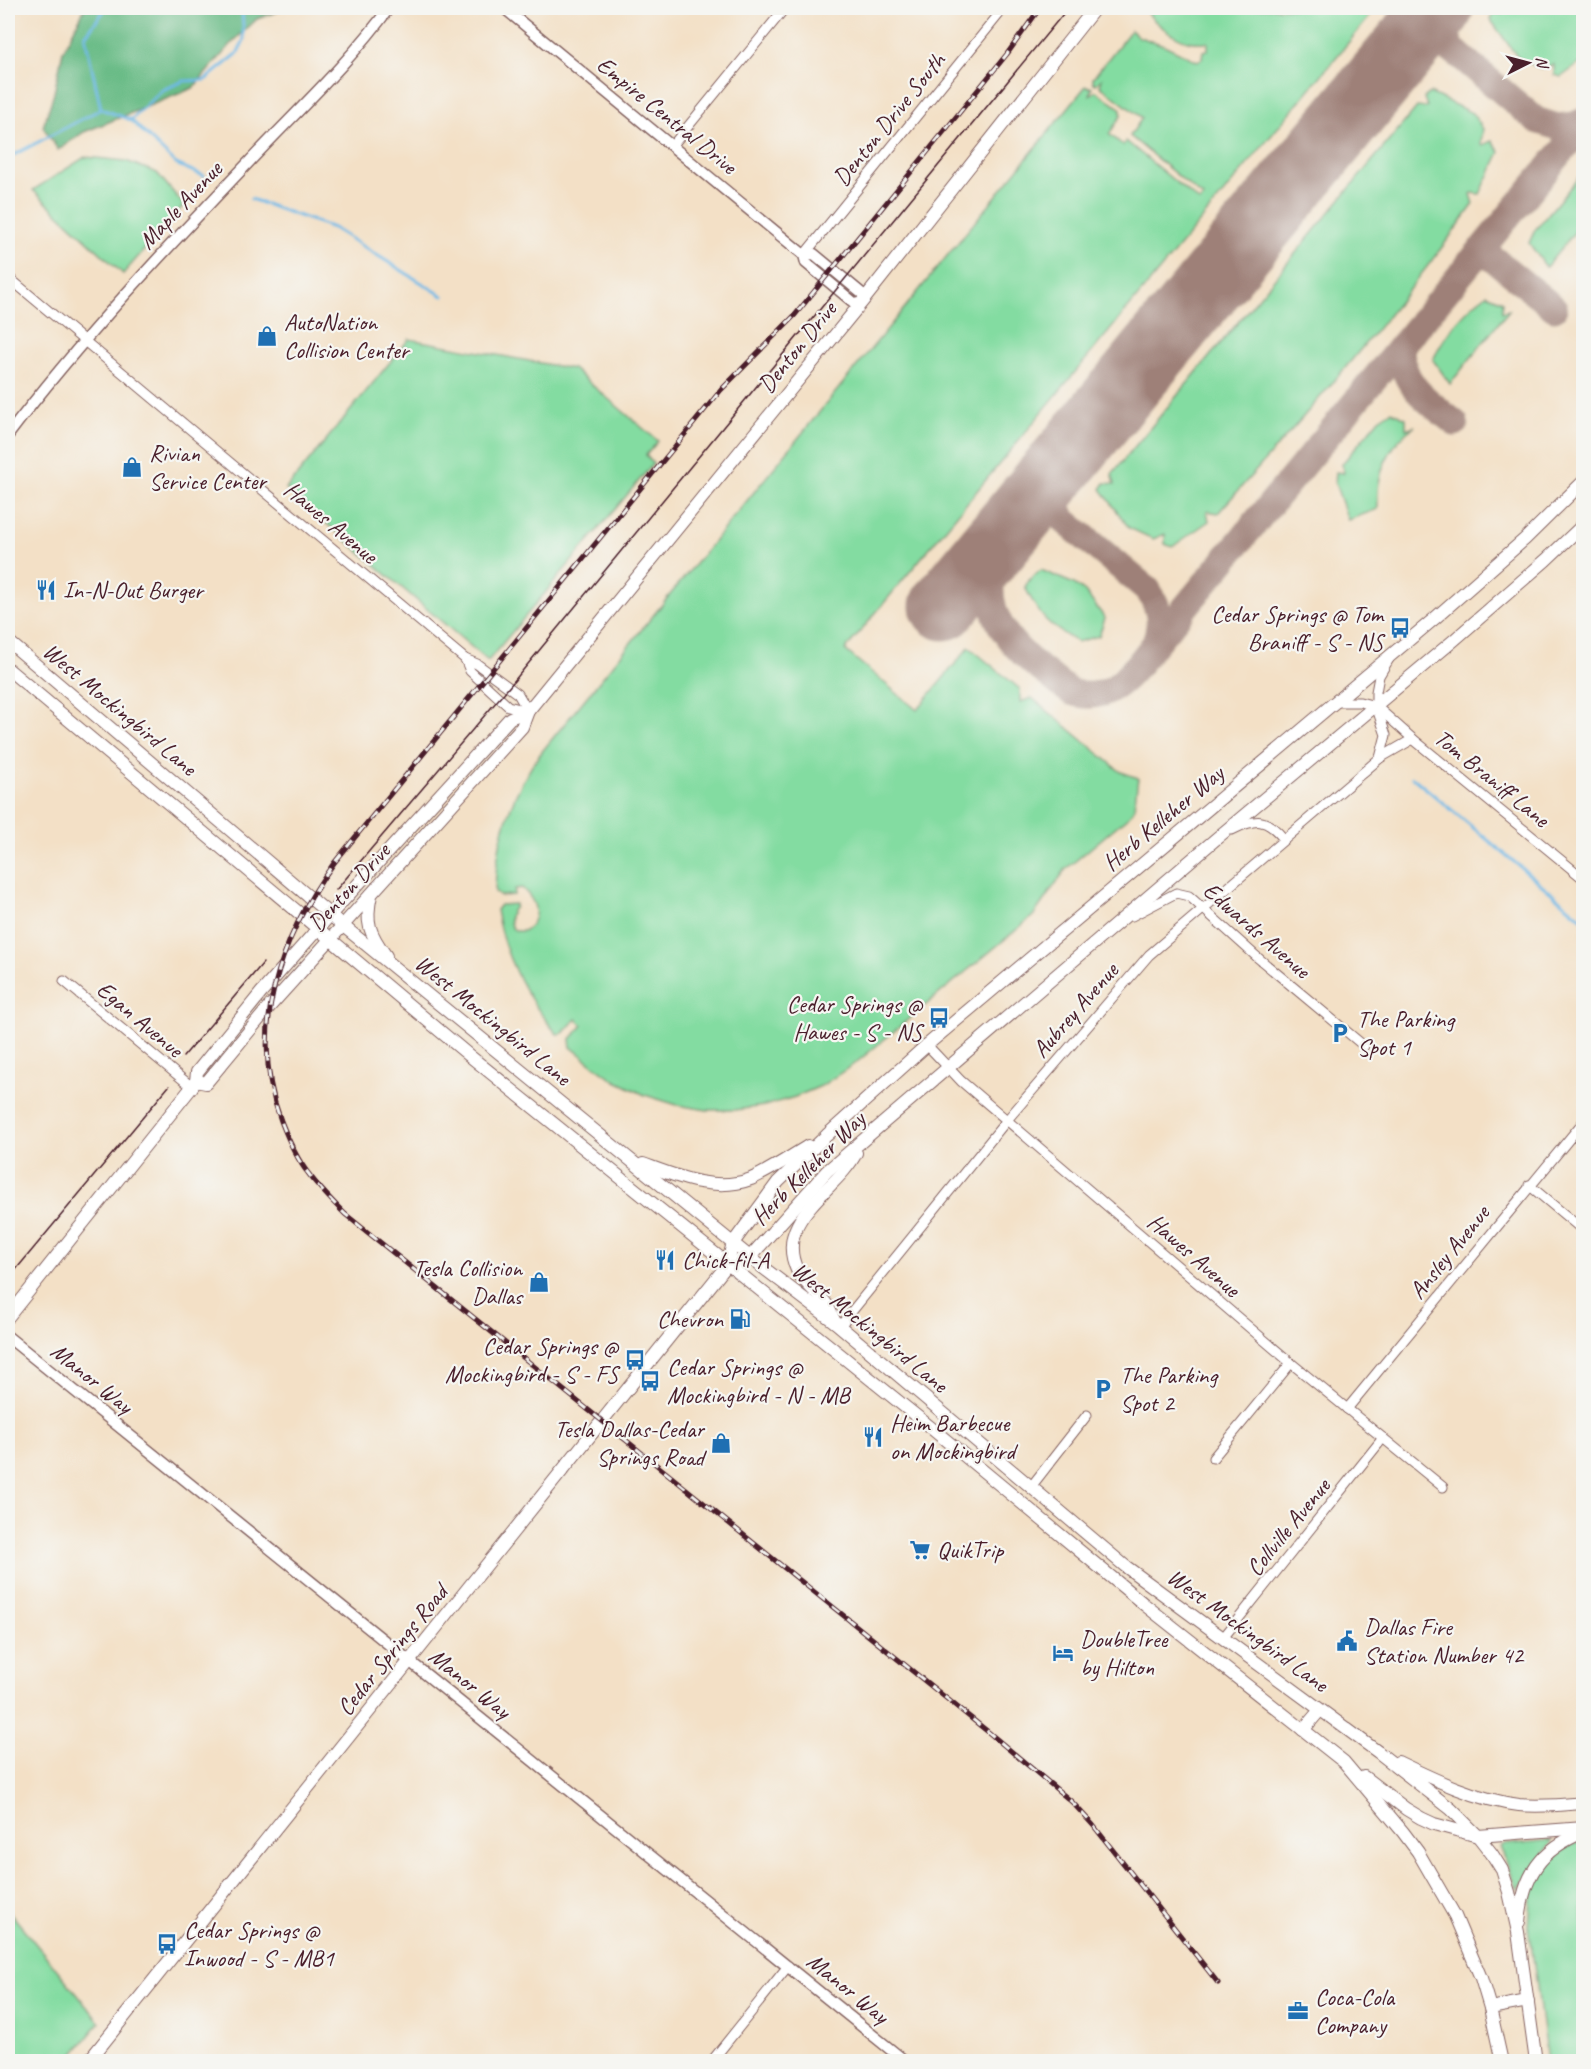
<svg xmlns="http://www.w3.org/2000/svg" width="1591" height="2069" font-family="Caveat,sans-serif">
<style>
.green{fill:#83dca1;stroke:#667e66;stroke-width:1.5}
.forest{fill:#6abc87;stroke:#5a6e59;stroke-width:1.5}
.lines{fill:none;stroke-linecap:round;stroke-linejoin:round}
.stream{stroke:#6eb9e7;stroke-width:3}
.taxiway{stroke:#9e8078;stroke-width:27}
.runway{stroke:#9e8078;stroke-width:69}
.minor-casing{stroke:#856361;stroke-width:11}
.tertiary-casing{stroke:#856361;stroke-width:13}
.secondary-casing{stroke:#856361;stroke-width:14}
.minor{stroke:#fff;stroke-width:9}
.tertiary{stroke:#fff;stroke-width:10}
.secondary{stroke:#fff;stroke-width:12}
.tram{stroke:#4a1f2b;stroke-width:1.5}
.rail-casing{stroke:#4a1f2b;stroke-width:5}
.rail{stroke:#f6f6f2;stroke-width:3;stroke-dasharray:9;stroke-linecap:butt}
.labels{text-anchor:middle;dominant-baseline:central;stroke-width:4.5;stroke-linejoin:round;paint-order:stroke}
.street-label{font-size:24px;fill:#4a1f2b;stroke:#f6f6f2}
.poi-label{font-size:24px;fill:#4a1f2b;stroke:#f6f6f2;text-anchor:start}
</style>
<rect width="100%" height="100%" fill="#f6f6f2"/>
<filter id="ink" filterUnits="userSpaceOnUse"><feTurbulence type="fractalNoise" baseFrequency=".0167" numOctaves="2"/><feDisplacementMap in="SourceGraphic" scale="12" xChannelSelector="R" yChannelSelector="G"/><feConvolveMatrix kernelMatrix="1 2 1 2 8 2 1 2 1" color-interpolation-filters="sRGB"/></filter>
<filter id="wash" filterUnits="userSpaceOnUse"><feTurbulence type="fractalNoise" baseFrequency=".008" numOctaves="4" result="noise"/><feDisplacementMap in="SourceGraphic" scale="24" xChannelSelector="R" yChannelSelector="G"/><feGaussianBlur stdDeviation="1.35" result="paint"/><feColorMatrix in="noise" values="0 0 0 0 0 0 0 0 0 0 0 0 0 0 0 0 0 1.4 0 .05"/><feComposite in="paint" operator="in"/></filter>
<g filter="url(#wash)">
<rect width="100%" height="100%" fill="#f3e0c6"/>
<g class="green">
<path d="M1151 8H1377L845 650 917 710 969 647 1020 689V702L1032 698 1121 772 1138 778 1134 809 1130 815 1066 869 1033 916 857 1062 821 1086 795 1097 764 1106 735 1110H707L677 1105 645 1095 616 1081 595 1066 571 1047 570 1040 583 1025 576 1019 563 1033 557 1034C525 997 504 958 496 910L500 905 515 904V907C507 914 507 933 522 931 525 931 528 928 530 926 541 912 533 898 522 888L515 889 514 895 500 896 495 892C496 838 511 791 544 749L1086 86 1092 88 1090 95 1096 91 1121 109V116L1109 134 1123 145 1126 141 1200 202 1203 197 1130 136 1142 118 1100 86 1102 79 1096 84 1093 82V78L1131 30 1139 37 1164 45 1197 61 1202 59 1203 51 1208 50V42C1201 42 1194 43 1188 41 1173 37 1156 24 1147 12Z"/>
<path d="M1503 8H1583V61L1561 77 1554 75V64L1542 69 1518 58 1490 19 1494 13 1503 14Z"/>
<path d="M1430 93 1472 113 1483 129 1481 143 1483 145 1492 141 1500 152 1480 194 1472 193 1471 194 1474 204C1396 312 1308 413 1218 513L1207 511 1209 521 1172 547 1165 544V534L1153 539 1129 528 1101 489 1105 483 1115 484 1112 474 1417 107 1426 108 1427 106 1424 98Z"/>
<path d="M85 157 126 161 157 173 184 205 123 274 33 190Z"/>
<path d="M1583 172V222L1546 267 1529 243 1535 230Z"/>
<path d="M1487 294 1503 301 1502 312 1509 310 1450 384 1433 360C1444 335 1465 309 1487 294Z"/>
<path d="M409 339 573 369 658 441 646 455 653 464 488 661 286 489Z"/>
<path d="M1391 411 1406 418V429L1415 426C1387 445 1375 477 1378 509L1348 520 1335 483 1336 472 1344 473 1342 464 1379 419Z"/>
<path d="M1041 570 1074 584 1085 592 1105 618 1099 636 1077 642C1048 625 1040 618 1025 587L1029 580Z"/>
<path d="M1550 1840 1552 1841 1551 1844 1518 1889 1500 1847 1503 1845Z"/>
<path d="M1583 1840V2061H1547L1529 1927 1531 1897 1545 1867 1567 1847Z"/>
<path d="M8 1910 100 2022 68 2061H8Z"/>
</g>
<path class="forest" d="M85 8H287L257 19 233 42 193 88 84 132 58 150 43 127 54 93 63 51Z"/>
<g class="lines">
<g class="stream">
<path d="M306 8H311"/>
<path d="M101 109 85 36 106 8"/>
<path d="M131 120 162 90 184 81 205 80 237 54 244 40 242 11 243 8"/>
<path d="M8 158 101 109 131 120 176 164 204 176"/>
<path d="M251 199 333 228 443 296"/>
<path d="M1412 777 1584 920"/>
</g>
<g class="taxiway">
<path d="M1444 8V30L1452 49 1536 120 1558 127 1573 125 1584 121"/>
<path d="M1397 59C1415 44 1436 41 1457 53"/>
<path d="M1470 261 1480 256H1490L1554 308"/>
<path d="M1401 346C1400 385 1427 400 1455 423"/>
<path d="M1067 456C1054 478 1048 499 1065 521L1148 590C1160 608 1163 623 1154 644"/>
<path d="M1003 534C978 594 991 631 1042 670 1052 677 1061 686 1071 692 1115 707 1135 666 1159 639L1584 125"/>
</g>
<path class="runway" d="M944 606 1439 8"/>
</g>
</g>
<g filter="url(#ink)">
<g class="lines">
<g class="minor-casing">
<g id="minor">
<path d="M672 146 785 8"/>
<path d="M804 255 1004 8"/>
<path d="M8 277 465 659 477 664 518 694 528 711"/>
<path d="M465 659 470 671 508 706 528 711"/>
<path d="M1336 702H1360L1376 706 1413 739 1584 879"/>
<path d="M1380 758 1386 735 1376 706V692L1379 676 1389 659"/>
<path d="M1232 830C1256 818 1266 817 1284 839"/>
<path d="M1132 916 1176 893 1189 896 1257 957 1364 1046"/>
<path d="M64 981 192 1087"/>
<path d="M927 1045 961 1081 1291 1363 1443 1487"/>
<path d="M1529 1185 1584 1231"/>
<path d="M840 1326 1007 1120 1149 955 1380 758 1413 739"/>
<path d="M1347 1409 1584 1121"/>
<path d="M1213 1458 1291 1363"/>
<path d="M1030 1488 1087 1415"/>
<path d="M1223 1638 1383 1438"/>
<path d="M711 2062 788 1966"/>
</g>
</g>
<g class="tertiary-casing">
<g id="tertiary">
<path d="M504 8 804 255 806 263 858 306"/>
<path d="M804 255 814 254 866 297"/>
<path d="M8 435C81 339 165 250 249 162 296 112 348 64 389 8"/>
<path d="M8 1337 906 2062"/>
</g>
</g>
<g class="secondary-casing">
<g id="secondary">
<path d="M8 641 342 925 757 1263 836 1323 1125 1566 1378 1752 1451 1809 1478 1836 1492 1854 1502 1870 1509 1892 1518 1932 1536 2062"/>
<path d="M8 669 471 1057 930 1427 1145 1605 1344 1762 1403 1832 1418 1852 1455 1916 1481 1978 1490 2008 1502 2062"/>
<path d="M371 895C365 922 369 933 386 956"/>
<path d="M196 1081 206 1083 270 1006 522 727 528 711 866 297 1095 8"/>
<path d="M643 1164C676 1176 715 1193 751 1179 771 1170 790 1157 808 1146"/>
<path d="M727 1265 750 1257 827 1171 1217 838 1453 641 1546 560 1584 524"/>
<path d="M8 1317 192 1087 196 1081 197 1072 261 993 330 915 510 718 528 711"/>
<path d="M835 1322C832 1316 830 1310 827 1305 818 1292 803 1283 797 1270 773 1218 838 1190 856 1153"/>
<path d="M1303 1730 1320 1710"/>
<path d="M1398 1762C1435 1780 1477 1800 1519 1805 1541 1807 1562 1805 1584 1803"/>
<path d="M1364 1777 1406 1809 1421 1818 1434 1824 1478 1836 1584 1828"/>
<path d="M1519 1922C1523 1876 1540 1849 1584 1832"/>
<path d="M1490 2008 1528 2001"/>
<path d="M88 2062 727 1265 733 1243 778 1182 827 1135 927 1045 1434 619 1525 539 1584 481"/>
</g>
</g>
<use href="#minor" class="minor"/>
<use href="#tertiary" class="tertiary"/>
<use href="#secondary" class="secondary"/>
<g class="tram">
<path d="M336 890 514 681 1068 8"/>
<path d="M183 1057 263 963"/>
<path d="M8 1279 169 1086"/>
</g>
<g class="rail-casing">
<path id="rail" d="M1040 8 1007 54 795 315 721 390 334 863C280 937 247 1031 281 1121 288 1139 296 1158 308 1173 319 1188 332 1201 345 1214L987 1731 1072 1802 1093 1825 1218 1983"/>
</g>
<use href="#rail" class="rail"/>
</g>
</g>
<defs>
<g id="shop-bare" transform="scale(1.62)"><path d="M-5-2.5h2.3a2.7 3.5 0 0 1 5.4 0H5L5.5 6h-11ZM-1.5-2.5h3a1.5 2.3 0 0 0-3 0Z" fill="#1f6fb2" stroke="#f6f6f2" stroke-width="2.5" paint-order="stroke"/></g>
<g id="restaurant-bare" transform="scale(1.62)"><path d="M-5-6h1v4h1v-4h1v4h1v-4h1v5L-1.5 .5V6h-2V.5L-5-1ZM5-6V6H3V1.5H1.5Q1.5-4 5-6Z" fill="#1f6fb2" stroke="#f6f6f2" stroke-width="2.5" paint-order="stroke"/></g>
<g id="bus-bare" transform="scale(1.62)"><path d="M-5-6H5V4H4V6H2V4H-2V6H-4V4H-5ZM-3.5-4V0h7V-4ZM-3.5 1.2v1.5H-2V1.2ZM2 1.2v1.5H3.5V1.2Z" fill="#1f6fb2" stroke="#f6f6f2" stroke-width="2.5" paint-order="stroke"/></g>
<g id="parking-bare" transform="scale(1.62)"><path d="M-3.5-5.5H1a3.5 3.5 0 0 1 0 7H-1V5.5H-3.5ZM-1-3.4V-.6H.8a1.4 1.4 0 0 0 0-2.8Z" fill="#1f6fb2" stroke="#f6f6f2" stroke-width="2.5" paint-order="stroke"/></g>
<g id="fuel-bare" transform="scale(1.62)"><path d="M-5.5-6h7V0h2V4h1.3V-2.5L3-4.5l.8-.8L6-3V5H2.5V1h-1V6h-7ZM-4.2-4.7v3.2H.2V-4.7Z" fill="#1f6fb2" stroke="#f6f6f2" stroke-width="2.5" paint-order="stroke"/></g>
<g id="supermarket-bare" transform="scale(1.62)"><path d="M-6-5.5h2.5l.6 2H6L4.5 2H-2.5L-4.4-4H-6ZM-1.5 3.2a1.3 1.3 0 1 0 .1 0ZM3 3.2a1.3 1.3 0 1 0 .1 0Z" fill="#1f6fb2" stroke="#f6f6f2" stroke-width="2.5" paint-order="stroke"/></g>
<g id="civic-bare" transform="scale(1.62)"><path d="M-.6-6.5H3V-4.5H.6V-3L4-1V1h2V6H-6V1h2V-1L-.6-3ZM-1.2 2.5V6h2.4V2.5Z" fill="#1f6fb2" stroke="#f6f6f2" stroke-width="2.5" paint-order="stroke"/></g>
<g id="hotel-bare" transform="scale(1.62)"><path d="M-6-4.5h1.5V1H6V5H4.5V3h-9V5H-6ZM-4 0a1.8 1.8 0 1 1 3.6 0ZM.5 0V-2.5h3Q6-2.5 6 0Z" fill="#1f6fb2" stroke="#f6f6f2" stroke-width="2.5" paint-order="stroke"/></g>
<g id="office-bare" transform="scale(1.62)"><path d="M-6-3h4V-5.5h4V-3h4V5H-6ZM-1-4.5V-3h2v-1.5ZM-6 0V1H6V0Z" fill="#1f6fb2" stroke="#f6f6f2" stroke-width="2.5" paint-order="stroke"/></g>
</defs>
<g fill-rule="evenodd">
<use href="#shop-bare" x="267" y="336"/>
<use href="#shop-bare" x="132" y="467"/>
<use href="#restaurant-bare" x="46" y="590"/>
<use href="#bus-bare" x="1400" y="628"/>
<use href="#bus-bare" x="939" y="1018"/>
<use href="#parking-bare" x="1340" y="1033"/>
<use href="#restaurant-bare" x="665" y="1260"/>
<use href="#shop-bare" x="539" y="1282"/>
<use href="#fuel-bare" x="740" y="1319"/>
<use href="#bus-bare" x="635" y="1360"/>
<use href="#bus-bare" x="650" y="1381"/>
<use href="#parking-bare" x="1103" y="1389"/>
<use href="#restaurant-bare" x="873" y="1437"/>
<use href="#shop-bare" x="721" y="1443"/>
<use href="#supermarket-bare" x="920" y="1550"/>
<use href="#civic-bare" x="1347" y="1641"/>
<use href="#hotel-bare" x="1063" y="1653"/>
<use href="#bus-bare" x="167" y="1944"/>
<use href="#office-bare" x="1298" y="2011"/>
</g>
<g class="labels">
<g class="street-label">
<text transform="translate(667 115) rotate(39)">Empire Central Drive</text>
<text transform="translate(889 119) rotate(-51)">Denton Drive South</text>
<text transform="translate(180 205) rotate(-47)">Maple Avenue</text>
<text transform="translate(797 347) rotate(-51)">Denton Drive</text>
<text transform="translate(331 522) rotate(40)">Hawes Avenue</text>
<text transform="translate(120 709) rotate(40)">West Mockingbird Lane</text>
<text transform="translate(1492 778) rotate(39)">Tom Braniff Lane</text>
<text transform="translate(1163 818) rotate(-40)">Herb Kelleher Way</text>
<text transform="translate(349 887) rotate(-48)">Denton Drive</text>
<text transform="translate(1257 930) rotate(41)">Edwards Avenue</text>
<text transform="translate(1075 1010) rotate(-49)">Aubrey Avenue</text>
<text transform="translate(140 1019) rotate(40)">Egan Avenue</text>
<text transform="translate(493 1020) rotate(39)">West Mockingbird Lane</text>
<text transform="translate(808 1168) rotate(-45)">Herb Kelleher Way</text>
<text transform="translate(1449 1252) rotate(-51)">Ansley Avenue</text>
<text transform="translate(1194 1255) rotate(41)">Hawes Avenue</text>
<text transform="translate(870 1327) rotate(39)">West Mockingbird Lane</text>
<text transform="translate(92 1378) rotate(39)">Manor Way</text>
<text transform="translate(1288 1527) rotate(-51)">Collville Avenue</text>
<text transform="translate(1248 1630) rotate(36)">West Mockingbird Lane</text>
<text transform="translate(392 1650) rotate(-51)">Cedar Springs Road</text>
<text transform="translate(470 1683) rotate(39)">Manor Way</text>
<text transform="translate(848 1988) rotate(39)">Manor Way</text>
</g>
<g class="poi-label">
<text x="284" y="322">AutoNation<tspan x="284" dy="28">Collision Center</tspan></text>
<text x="149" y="453">Rivian<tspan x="149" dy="28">Service Center</tspan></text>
<text x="63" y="590">In-N-Out Burger</text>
<text x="1383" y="614" text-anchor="end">Cedar Springs @ Tom<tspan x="1383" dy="28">Braniff - S - NS</tspan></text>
<text x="922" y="1004" text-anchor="end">Cedar Springs @<tspan x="922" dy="28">Hawes - S - NS</tspan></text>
<text x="1357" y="1019">The Parking<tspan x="1357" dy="28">Spot 1</tspan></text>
<text x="682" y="1260">Chick-fil-A</text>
<text x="522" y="1268" text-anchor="end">Tesla Collision<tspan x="522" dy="28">Dallas</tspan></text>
<text x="723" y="1319" text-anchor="end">Chevron</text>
<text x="618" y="1346" text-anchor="end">Cedar Springs @<tspan x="618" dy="28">Mockingbird - S - FS</tspan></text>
<text x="667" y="1367">Cedar Springs @<tspan x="667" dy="28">Mockingbird - N - MB</tspan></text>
<text x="1120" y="1375">The Parking<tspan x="1120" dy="28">Spot 2</tspan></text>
<text x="890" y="1423">Heim Barbecue<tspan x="890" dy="28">on Mockingbird</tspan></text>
<text x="704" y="1429" text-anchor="end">Tesla Dallas-Cedar<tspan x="704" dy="28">Springs Road</tspan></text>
<text x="937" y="1550">QuikTrip</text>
<text x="1364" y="1627">Dallas Fire<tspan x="1364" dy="28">Station Number 42</tspan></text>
<text x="1080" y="1639">DoubleTree<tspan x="1080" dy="28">by Hilton</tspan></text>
<text x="184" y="1930">Cedar Springs @<tspan x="184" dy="28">Inwood - S - MB1</tspan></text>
<text x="1315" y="1997">Coca-Cola<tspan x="1315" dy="28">Company</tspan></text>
</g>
</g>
<rect width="1591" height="2069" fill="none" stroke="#f6f6f2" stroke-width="30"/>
<g transform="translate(1528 63) rotate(84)" stroke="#f6f6f2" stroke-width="4.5" paint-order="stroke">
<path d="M0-4.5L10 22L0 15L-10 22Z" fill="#4a1f2b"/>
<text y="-9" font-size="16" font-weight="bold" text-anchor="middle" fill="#4a1f2b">N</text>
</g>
</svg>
